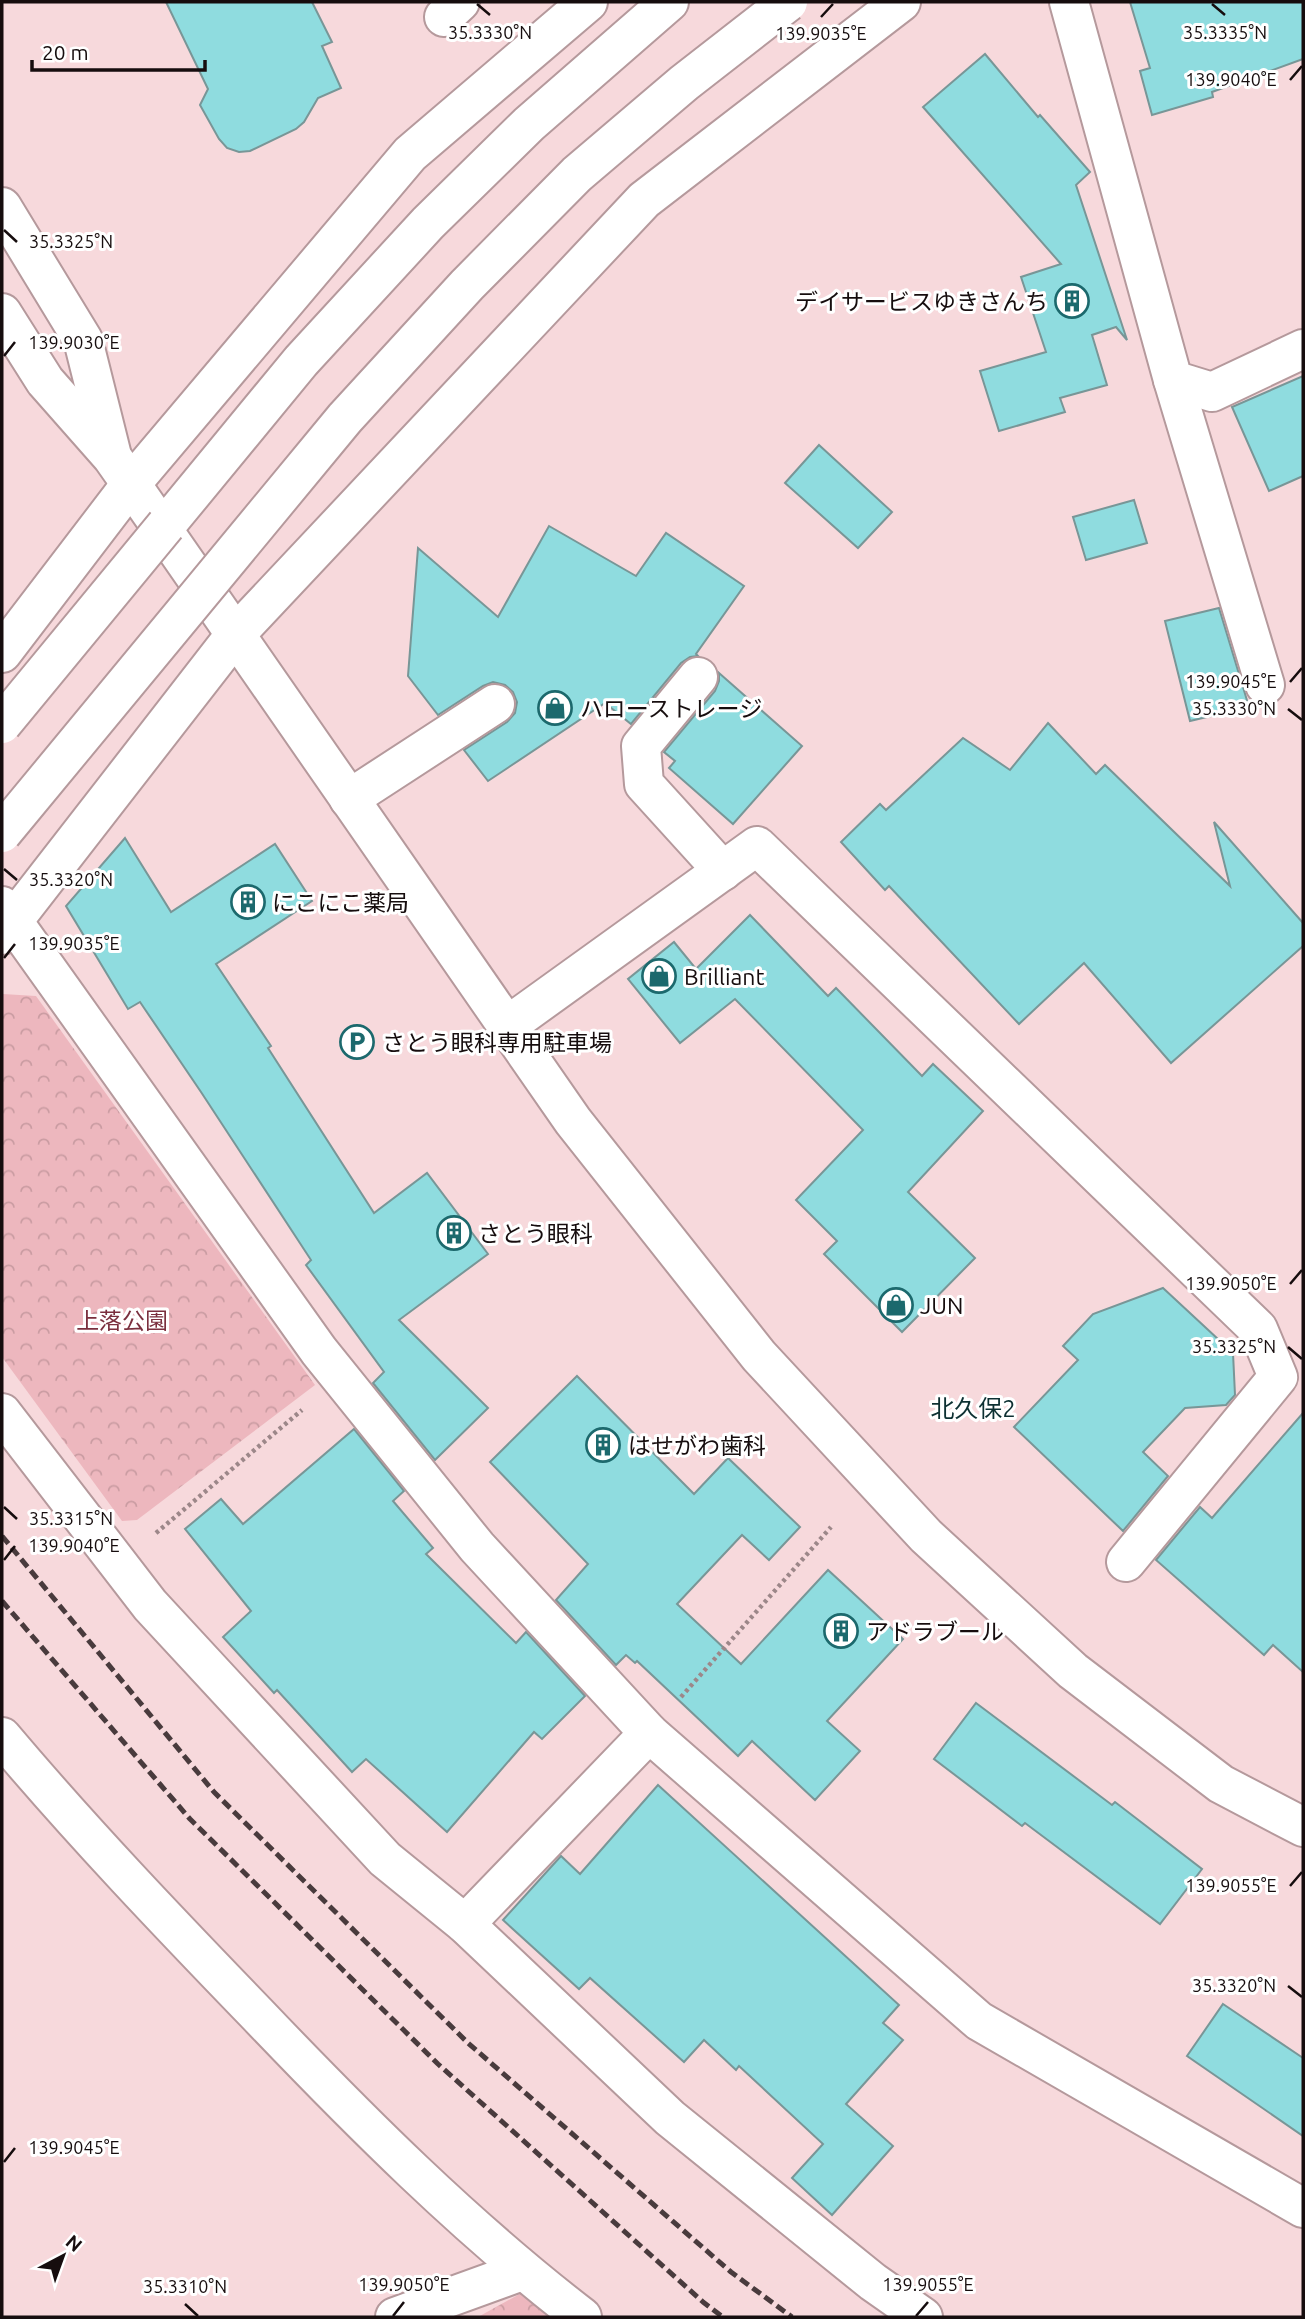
<svg xmlns="http://www.w3.org/2000/svg" width="1305" height="2319" font-family="Ubuntu,'Noto Sans JP',sans-serif">
<style>
.park{fill:url(#park-crowns)}
.building{fill:#8fdcdf;stroke:#789697;stroke-width:2}
.lines{fill:none;stroke-linecap:round;stroke-linejoin:round}
.minor-casing{stroke:#b5999c;stroke-width:42}
.path{stroke:#9c8789;stroke-width:4.5;stroke-dasharray:3.5 3.5;stroke-linecap:butt}
.minor{stroke:#fff;stroke-width:38}
.rail{stroke:#493b3d;stroke-width:5;stroke-dasharray:10 5;stroke-linecap:butt}
.minor-bridge-casing{stroke:#b5999c;stroke-width:42;stroke-linecap:butt}
.minor-bridge{stroke:#fff;stroke-width:38}
.ticks{fill:none;stroke:#160d0e;stroke-width:2.5}
.labels{text-anchor:middle;dominant-baseline:central;stroke-width:6;stroke-linejoin:round;paint-order:stroke}
.poi-label{font-size:23px;fill:#160d0e;stroke:#fff;text-anchor:start}
.park-label{font-size:23px;fill:#7a2f3e;stroke:#fff}
.neighbourhood-label{font-size:24px;fill:#0d3032;stroke:#fff}
.ticks-label{font-size:18px;text-anchor:middle;fill:#160d0e;stroke:#fff;stroke-width:6;stroke-linejoin:round;paint-order:stroke}
</style>
<defs>
<pattern id="park-crowns" width="20" height="18" patternUnits="userSpaceOnUse" patternTransform="scale(1.75)"><rect width="20" height="18" fill="#edb7be"/><path d="M2 6a3 3 0 1 1 6 0M12 15a3 3 0 1 1 6 0" fill="none" stroke="#ca9ca2"/></pattern>
</defs>
<rect width="100%" height="100%" fill="#f7d9dc"/>
<g class="park">
<path d="M3 994 36 996 315 1385 137 1520 122 1521 2 1357Z"/>
<path d="M525 2291 557 2317H478Z"/>
</g>
<g class="building">
<path d="M166 2H312L332 42 322 46 341 88 318 98 304 122 296 129 250 151 239 152 227 148 219 139 200 105 208 89Z"/>
<path d="M1130 2H1303V59L1212 92 1213 97 1152 115 1140 71 1150 68Z"/>
<path d="M985 54 1038 117 1040 115 1090 172 1076 185 1127 340 1116 327 1092 335 1107 385 1060 398 1065 412 999 431 980 371 1046 352 1021 277 1061 264 923 107Z"/>
<path d="M1303 376V476L1269 491 1232 407Z"/>
<path d="M819 445 892 512 858 548 785 483Z"/>
<path d="M1134 500 1147 543 1086 560 1073 517Z"/>
<path d="M549 526 636 576 666 533 744 586 696 654 698 656 690 657 681 663 631 724 605 703 488 781 464 750 507 722 515 713 517 702 513 692 505 685 493 682 483 686 438 715 408 676 418 548 498 617Z"/>
<path d="M1219 608 1249 707 1190 721 1165 621Z"/>
<path d="M719 673 802 746 733 824 669 768 675 761 664 752 715 691 719 681Z"/>
<path d="M1048 723 1096 774 1105 765 1230 886 1214 822 1303 923V946L1171 1063 1084 963 1019 1024 889 886 885 890 841 842 880 804 886 810 963 738 1010 770Z"/>
<path d="M125 838 171 912 275 844 312 901 216 964 271 1046 268 1048 374 1213 427 1173 488 1254 399 1320 488 1408 435 1460 373 1383 384 1372 306 1265 311 1260 201 1092 140 1002 128 1009 66 906Z"/>
<path d="M750 915 828 996 836 988 922 1076 933 1064 983 1111 908 1192 975 1258 902 1332 824 1254 837 1241 796 1200 863 1130 735 999 680 1043 628 979 674 942 696 969Z"/>
<path d="M1163 1288 1233 1353 1235 1395 1226 1405 1185 1408 1143 1452 1168 1476 1123 1531 1014 1427 1078 1360 1063 1346 1093 1314Z"/>
<path d="M577 1376 694 1494 728 1458 800 1527 769 1560 742 1535 677 1604 741 1664 828 1570 903 1639 827 1721 860 1751 815 1800 752 1741 738 1756 637 1661 635 1663 626 1655 616 1665 556 1600 588 1564 490 1462Z"/>
<path d="M1303 1413V1672L1273 1645 1264 1655 1156 1560 1200 1507 1212 1518Z"/>
<path d="M354 1429 404 1491 393 1501 433 1548 426 1554 516 1643 526 1632 585 1696 542 1739 534 1732 447 1832 366 1759 352 1772 277 1690 274 1693 223 1637 251 1611 185 1529 221 1499 243 1524Z"/>
<path d="M976 1703 1112 1805 1115 1802 1202 1869 1160 1924 1025 1823 1022 1826 934 1759Z"/>
<path d="M658 1785 899 2005 883 2023 903 2040 846 2104 893 2146 832 2215 792 2178 823 2144 739 2066 736 2070 704 2040 684 2062 590 1978 579 1989 503 1920 561 1856 580 1874Z"/>
<path d="M1223 2004 1303 2058V2136L1187 2056Z"/>
</g>
<g class="lines">
<g class="minor-casing">
<g id="minor">
<path d="M1069 2 1173 380 1212 392 1303 349"/>
<path d="M444 17 460 2"/>
<path d="M2 207 83 340 111 452"/>
<path d="M2 313 45 381 112 457 131 484 573 1121 759 1356 926 1536 1073 1671 1221 1784 1303 1827"/>
<path d="M1173 380 1265 685"/>
<path d="M166 525 301 361 428 223 529 124 669 2"/>
<path d="M2 653 131 484 410 154 588 2"/>
<path d="M698 677 641 746 644 784 723 871"/>
<path d="M349 799 495 704"/>
<path d="M2 906 319 1351 477 1547 649 1733 979 2021 1303 2208"/>
<path d="M2 935 235 635 644 200 901 2"/>
<path d="M507 1026 757 846 1258 1329 1278 1377 1126 1562"/>
<path d="M2 1413 150 1605 385 1859 465 1924 670 2118 873 2282 923 2317"/>
<path d="M2 1737C83 1833 170 1924 257 2014 359 2121 465 2227 582 2317"/>
<path d="M465 1924 649 1733"/>
<path d="M395 2317 522 2271"/>
</g>
</g>
<g class="path">
<path d="M156 1533 302 1410"/>
<path d="M681 1697 831 1527"/>
</g>
<use href="#minor" class="minor"/>
<g class="rail">
<path d="M2 1536 214 1792 468 2043 731 2272 792 2317"/>
<path d="M2 1601 190 1819 438 2064 703 2302 723 2317"/>
</g>
<g class="minor-bridge-casing">
<g id="minor-bridge">
<path d="M2 724 166 525"/>
<path d="M2 833 345 418 467 285 577 174 684 83 788 2"/>
</g>
</g>
<use href="#minor-bridge" class="minor-bridge"/>
</g>
<path class="ticks" d="M477 4 490 15M1212 4 1225 15M821 17 833 4M1290 80 1302 66M4 230 17 242M4 356 15 342M1290 682 1302 668M1288 709 1302 720M4 869 17 880M4 958 15 944M1290 1284 1302 1270M1288 1347 1302 1359M4 1507 17 1519M4 1560 15 1546M1290 1886 1302 1872M1288 1986 1302 1997M4 2162 15 2148M185 2304 198 2316M393 2316 404 2302M916 2316 928 2302"/>
<defs>
<g id="building-ring" transform="scale(1.75)"><circle r="9.5" fill="#fff" stroke="#1c696d" stroke-width="1.5"/><path d="M-4-6H4V6H1V3H-1V6H-4ZM-2.5-4.3h1.7v1.8h-1.7ZM.8-4.3h1.7v1.8H.8ZM-2.5-1h1.7V.8h-1.7ZM.8-1h1.7V.8H.8Z" fill="#1c696d"/></g>
<g id="shop-ring" transform="scale(1.75)"><circle r="9.5" fill="#fff" stroke="#1c696d" stroke-width="1.5"/><path d="M-5-2.5h2.3a2.7 3.5 0 0 1 5.4 0H5L5.5 6h-11ZM-1.5-2.5h3a1.5 2.3 0 0 0-3 0Z" fill="#1c696d"/></g>
<g id="parking-ring" transform="scale(1.75)"><circle r="9.5" fill="#fff" stroke="#1c696d" stroke-width="1.5"/><path d="M-3.5-5.5H1a3.5 3.5 0 0 1 0 7H-1V5.5H-3.5ZM-1-3.4V-.6H.8a1.4 1.4 0 0 0 0-2.8Z" fill="#1c696d"/></g>
</defs>
<g fill-rule="evenodd">
<use href="#building-ring" x="1072" y="301"/>
<use href="#shop-ring" x="555" y="708"/>
<use href="#building-ring" x="248" y="902"/>
<use href="#shop-ring" x="659" y="976"/>
<use href="#parking-ring" x="357" y="1042"/>
<use href="#building-ring" x="454" y="1233"/>
<use href="#shop-ring" x="896" y="1305"/>
<use href="#building-ring" x="603" y="1445"/>
<use href="#building-ring" x="841" y="1631"/>
</g>
<g class="labels">
<g class="poi-label">
<text x="1048" y="301" text-anchor="end">デイサービスゆきさんち</text>
<text x="580" y="708">ハローストレージ</text>
<text x="272" y="902">にこにこ薬局</text>
<text x="684" y="976">Brilliant</text>
<text x="382" y="1042">さとう眼科専用駐車場</text>
<text x="478" y="1233">さとう眼科</text>
<text x="920" y="1305">JUN</text>
<text x="628" y="1445">はせがわ歯科</text>
<text x="866" y="1631">アドラブール</text>
</g>
<g class="park-label">
<text x="122" y="1320">上落公園</text>
</g>
<g class="neighbourhood-label">
<text x="973" y="1408">北久保2</text>
</g>
</g>
<g class="ticks-label">
<text x="490" y="39">35.3330°N</text>
<text x="1225" y="39">35.3335°N</text>
<text x="821" y="40">139.9035°E</text>
<text x="1231" y="86">139.9040°E</text>
<text x="71" y="248">35.3325°N</text>
<text x="74" y="349">139.9030°E</text>
<text x="1231" y="688">139.9045°E</text>
<text x="1234" y="715">35.3330°N</text>
<text x="71" y="886">35.3320°N</text>
<text x="74" y="950">139.9035°E</text>
<text x="1231" y="1290">139.9050°E</text>
<text x="1234" y="1353">35.3325°N</text>
<text x="71" y="1525">35.3315°N</text>
<text x="74" y="1552">139.9040°E</text>
<text x="1231" y="1892">139.9055°E</text>
<text x="1234" y="1992">35.3320°N</text>
<text x="74" y="2154">139.9045°E</text>
<text x="404" y="2291">139.9050°E</text>
<text x="928" y="2291">139.9055°E</text>
<text x="185" y="2293">35.3310°N</text>
</g>
<rect width="1305" height="2319" fill="none" stroke="#160d0e" stroke-width="7"/>
<g transform="translate(63 2256) rotate(41)" stroke="#ffffff" stroke-width="5" paint-order="stroke">
<path d="M0-5L12 26L0 18L-12 26Z" fill="#160d0e"/>
<text y="-10" font-size="19" font-weight="bold" text-anchor="middle" fill="#160d0e">N</text>
</g>
<path d="M32 60v10h173v-10" fill="none" stroke="#160d0e" stroke-width="3.5"/>
<text x="42" y="60" font-size="21" fill="#160d0e" stroke="#ffffff" stroke-width="5" paint-order="stroke">20 m</text>
</svg>
